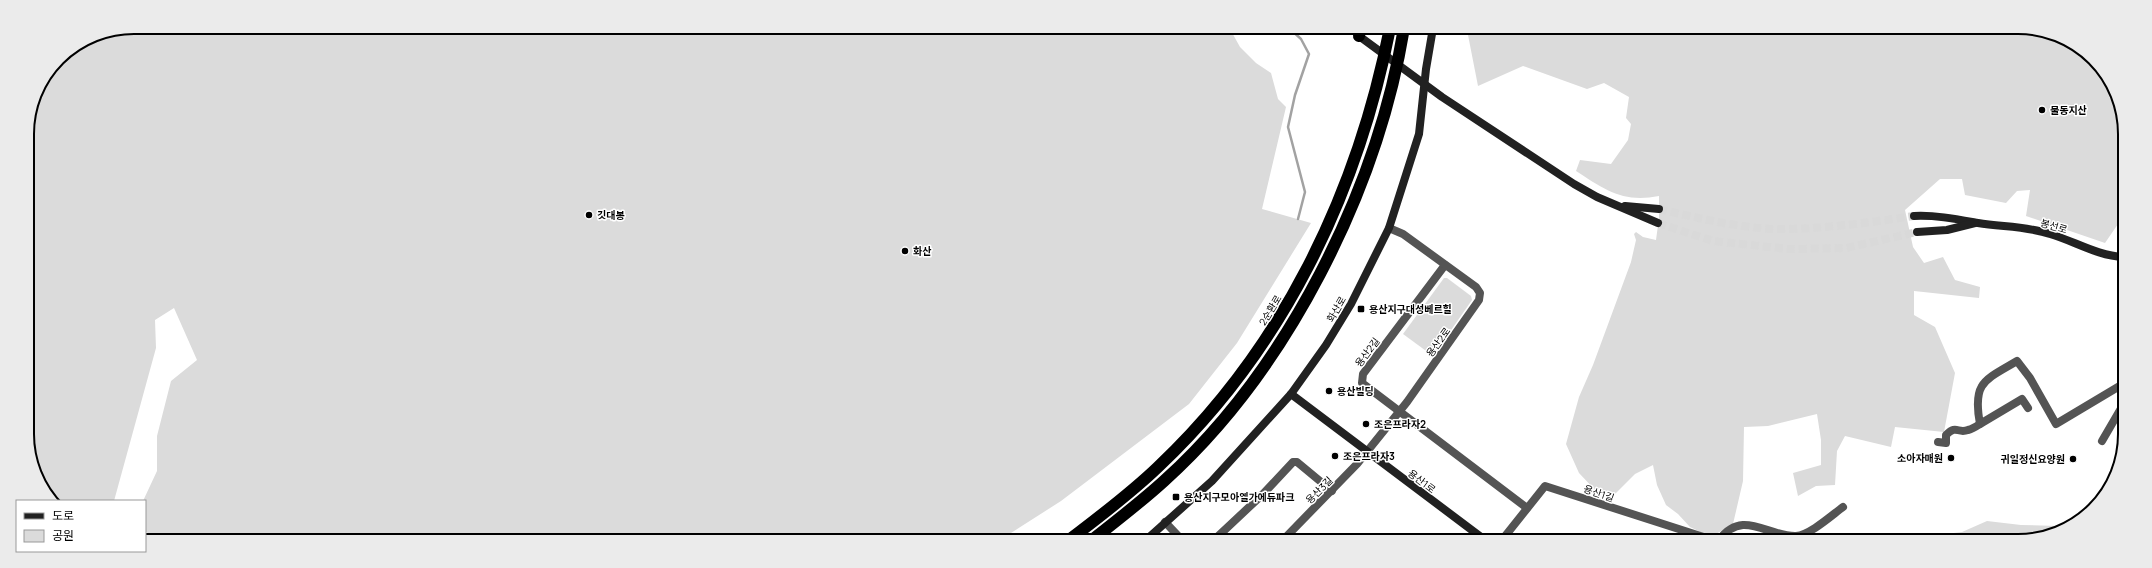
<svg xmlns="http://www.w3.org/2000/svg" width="2152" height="568" font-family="Manrope,'Noto Sans KR',sans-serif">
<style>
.green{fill:#dbdbdb}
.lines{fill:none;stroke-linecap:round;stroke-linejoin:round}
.stream{stroke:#a2a2a2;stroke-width:2.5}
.secondary-tunnel{stroke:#d9d9d9;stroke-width:8;stroke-dasharray:8 4;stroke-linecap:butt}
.street{stroke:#545454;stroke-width:8}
.secondary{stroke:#212121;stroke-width:8}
.highway{stroke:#000;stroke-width:12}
.poi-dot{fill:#000;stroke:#fff;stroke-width:1.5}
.labels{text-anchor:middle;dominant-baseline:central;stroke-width:3;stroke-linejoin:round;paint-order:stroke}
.poi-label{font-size:10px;font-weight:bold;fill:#000;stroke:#fff;text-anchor:start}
.street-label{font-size:10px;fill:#000;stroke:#fff}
.rim{fill:none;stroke:#000;stroke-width:2}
</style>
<rect width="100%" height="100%" fill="#fff"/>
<g class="green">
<path d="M134 27 1219 28 1222 33 1230 29 1240 47 1256 63 1271 73 1278 99 1286 107 1262 209 1311 223 1237 343 1189 404 1061 501 1000 540 156 539 145 531V501H143L157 471V436L171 381 197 360 174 308 155 320 156 348 114 501H54L29 455 27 127 35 93 59 58 93 35Z"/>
<path d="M1474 28 2039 29 2094 59 2123 113V210L2118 224 2105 243 2026 216 2030 190 2017 191 2006 203 1965 195 1962 179H1940L1905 210 1913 247 1924 263 1943 257 1955 280 1980 287 1979 298 1914 291V315L1935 327 1955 373 1944 432 1895 427 1891 447 1845 436 1837 451 1835 485 1816 486 1798 496 1793 473 1821 465V440L1817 414 1768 426 1744 427 1743 481 1733 524 1711 537 1690 527 1678 514 1666 505 1657 485 1653 465 1635 474 1614 495 1596 491 1579 473 1566 444 1579 397 1593 365 1631 262 1636 240 1634 234 1636 232 1643 237 1656 240 1659 218V196C1623 203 1605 190 1576 171L1580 160 1611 164 1628 140 1631 124 1626 118 1629 97 1604 83 1587 89 1523 66 1478 86 1468 35Z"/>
<path d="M1444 278H1447L1471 296 1472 300 1433 356 1403 334Z"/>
<path d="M1987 521 2021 525 2059 526 2062 531 2025 541H1919L1921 537 1962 532Z"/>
</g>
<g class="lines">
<path class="stream" d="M1289 28 1301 39 1309 54 1295 95 1288 127 1305 192 1298 219"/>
<g class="secondary-tunnel">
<path d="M1659 209C1702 219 1746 230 1789 229 1831 228 1872 222 1914 216"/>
<path d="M1658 223 1713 241 1788 249 1846 248 1917 232"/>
</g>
<g class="street">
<path d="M1445 265 1363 374 1362 383 1527 508"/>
<path d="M2028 408 2022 399 1980 424C1972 382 1985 380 2017 361L2030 378 2056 424 2123 384"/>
<path d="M2102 441 2123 405"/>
<path d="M1938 442 1946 443V435C1957 424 1957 434 1968 430 1972 429 1977 426 1980 424"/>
<path d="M1165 522 1182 540"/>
<path d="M1214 540 1263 494 1293 462H1297L1332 491"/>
<path d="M1283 540 1357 464 1407 402 1479 300 1480 293 1476 287 1403 234 1389 228"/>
<path d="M1502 540 1545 486 1713 540"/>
<path d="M1719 540C1743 508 1767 537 1796 536 1810 535 1832 515 1843 507"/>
</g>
<g class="secondary">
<path d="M1359 36 1442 97 1574 184 1597 197 1658 223"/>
<path d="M1625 206 1659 209"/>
<path d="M1914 216C1936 215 1956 219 1978 223 2002 227 2027 226 2050 234 2074 241 2098 256 2123 257"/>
<path d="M1917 232 1947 230 1975 223"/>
<path d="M1291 394 1485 540"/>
<path d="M1146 540 1212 481 1291 394 1326 345 1351 304 1389 228 1419 134 1426 69 1433 28"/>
</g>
<g class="highway">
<path d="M1359 36 1360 28"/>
<path d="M1069 540C1099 517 1130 494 1158 467 1282 350 1357 195 1390 28"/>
<path d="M1092 540C1116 521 1141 502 1164 481 1287 370 1377 191 1404 28"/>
</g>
</g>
<g class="poi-dot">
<circle cx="2042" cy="110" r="4"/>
<circle cx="589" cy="215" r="4"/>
<circle cx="905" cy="251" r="4"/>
<rect x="1357" y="305" width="8" height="8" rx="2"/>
<circle cx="1329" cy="391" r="4"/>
<circle cx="1366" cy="424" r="4"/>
<circle cx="1335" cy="456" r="4"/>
<circle cx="1951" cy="458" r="4"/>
<circle cx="2073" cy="459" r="4"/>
<rect x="1172" y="493" width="8" height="8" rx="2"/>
</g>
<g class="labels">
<g class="poi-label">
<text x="2050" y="110">물동지산</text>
<text x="597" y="215">깃대봉</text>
<text x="913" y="251">화산</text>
<text x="1369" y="309">용산지구대성베르힐</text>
<text x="1337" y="391">용산빌딩</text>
<text x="1374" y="424">조은프라자2</text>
<text x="1343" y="456">조은프라자3</text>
<text x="1943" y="458" text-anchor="end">소아자매원</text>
<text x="2065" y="459" text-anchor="end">귀일정신요양원</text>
<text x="1184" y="497">용산지구모아엘가에듀파크</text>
</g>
<g class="street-label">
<text transform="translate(2054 226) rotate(16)">봉선로</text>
<text transform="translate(1336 309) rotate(-60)">화산로</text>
<text transform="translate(1270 310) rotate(-59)">2순환로</text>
<text transform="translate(1438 342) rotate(-54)">용산2로</text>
<text transform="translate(1367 352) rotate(-53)">용산2길</text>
<text transform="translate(1422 481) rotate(37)">용산1로</text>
<text transform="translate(1319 490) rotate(-45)">용산3길</text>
<text transform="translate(1599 493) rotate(19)">용산1길</text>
</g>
</g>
<path d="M0 0H2152V568H0ZM134 34H2018A100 100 0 0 1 2118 134V434A100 100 0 0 1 2018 534H134A100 100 0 0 1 34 434V134A100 100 0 0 1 134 34Z" fill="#ebebeb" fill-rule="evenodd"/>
<path class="rim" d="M134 34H2018A100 100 0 0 1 2118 134V434A100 100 0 0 1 2018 534H134A100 100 0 0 1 34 434V134A100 100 0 0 1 134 34Z"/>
<rect x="16" y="500" width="130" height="52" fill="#ffffff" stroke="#999999"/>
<rect x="24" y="513" width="20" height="6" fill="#212121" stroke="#999999"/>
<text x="52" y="520" font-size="12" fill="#000000">도로</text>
<rect x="24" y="530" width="20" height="12" fill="#dbdbdb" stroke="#999999"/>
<text x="52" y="540" font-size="12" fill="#000000">공원</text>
</svg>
